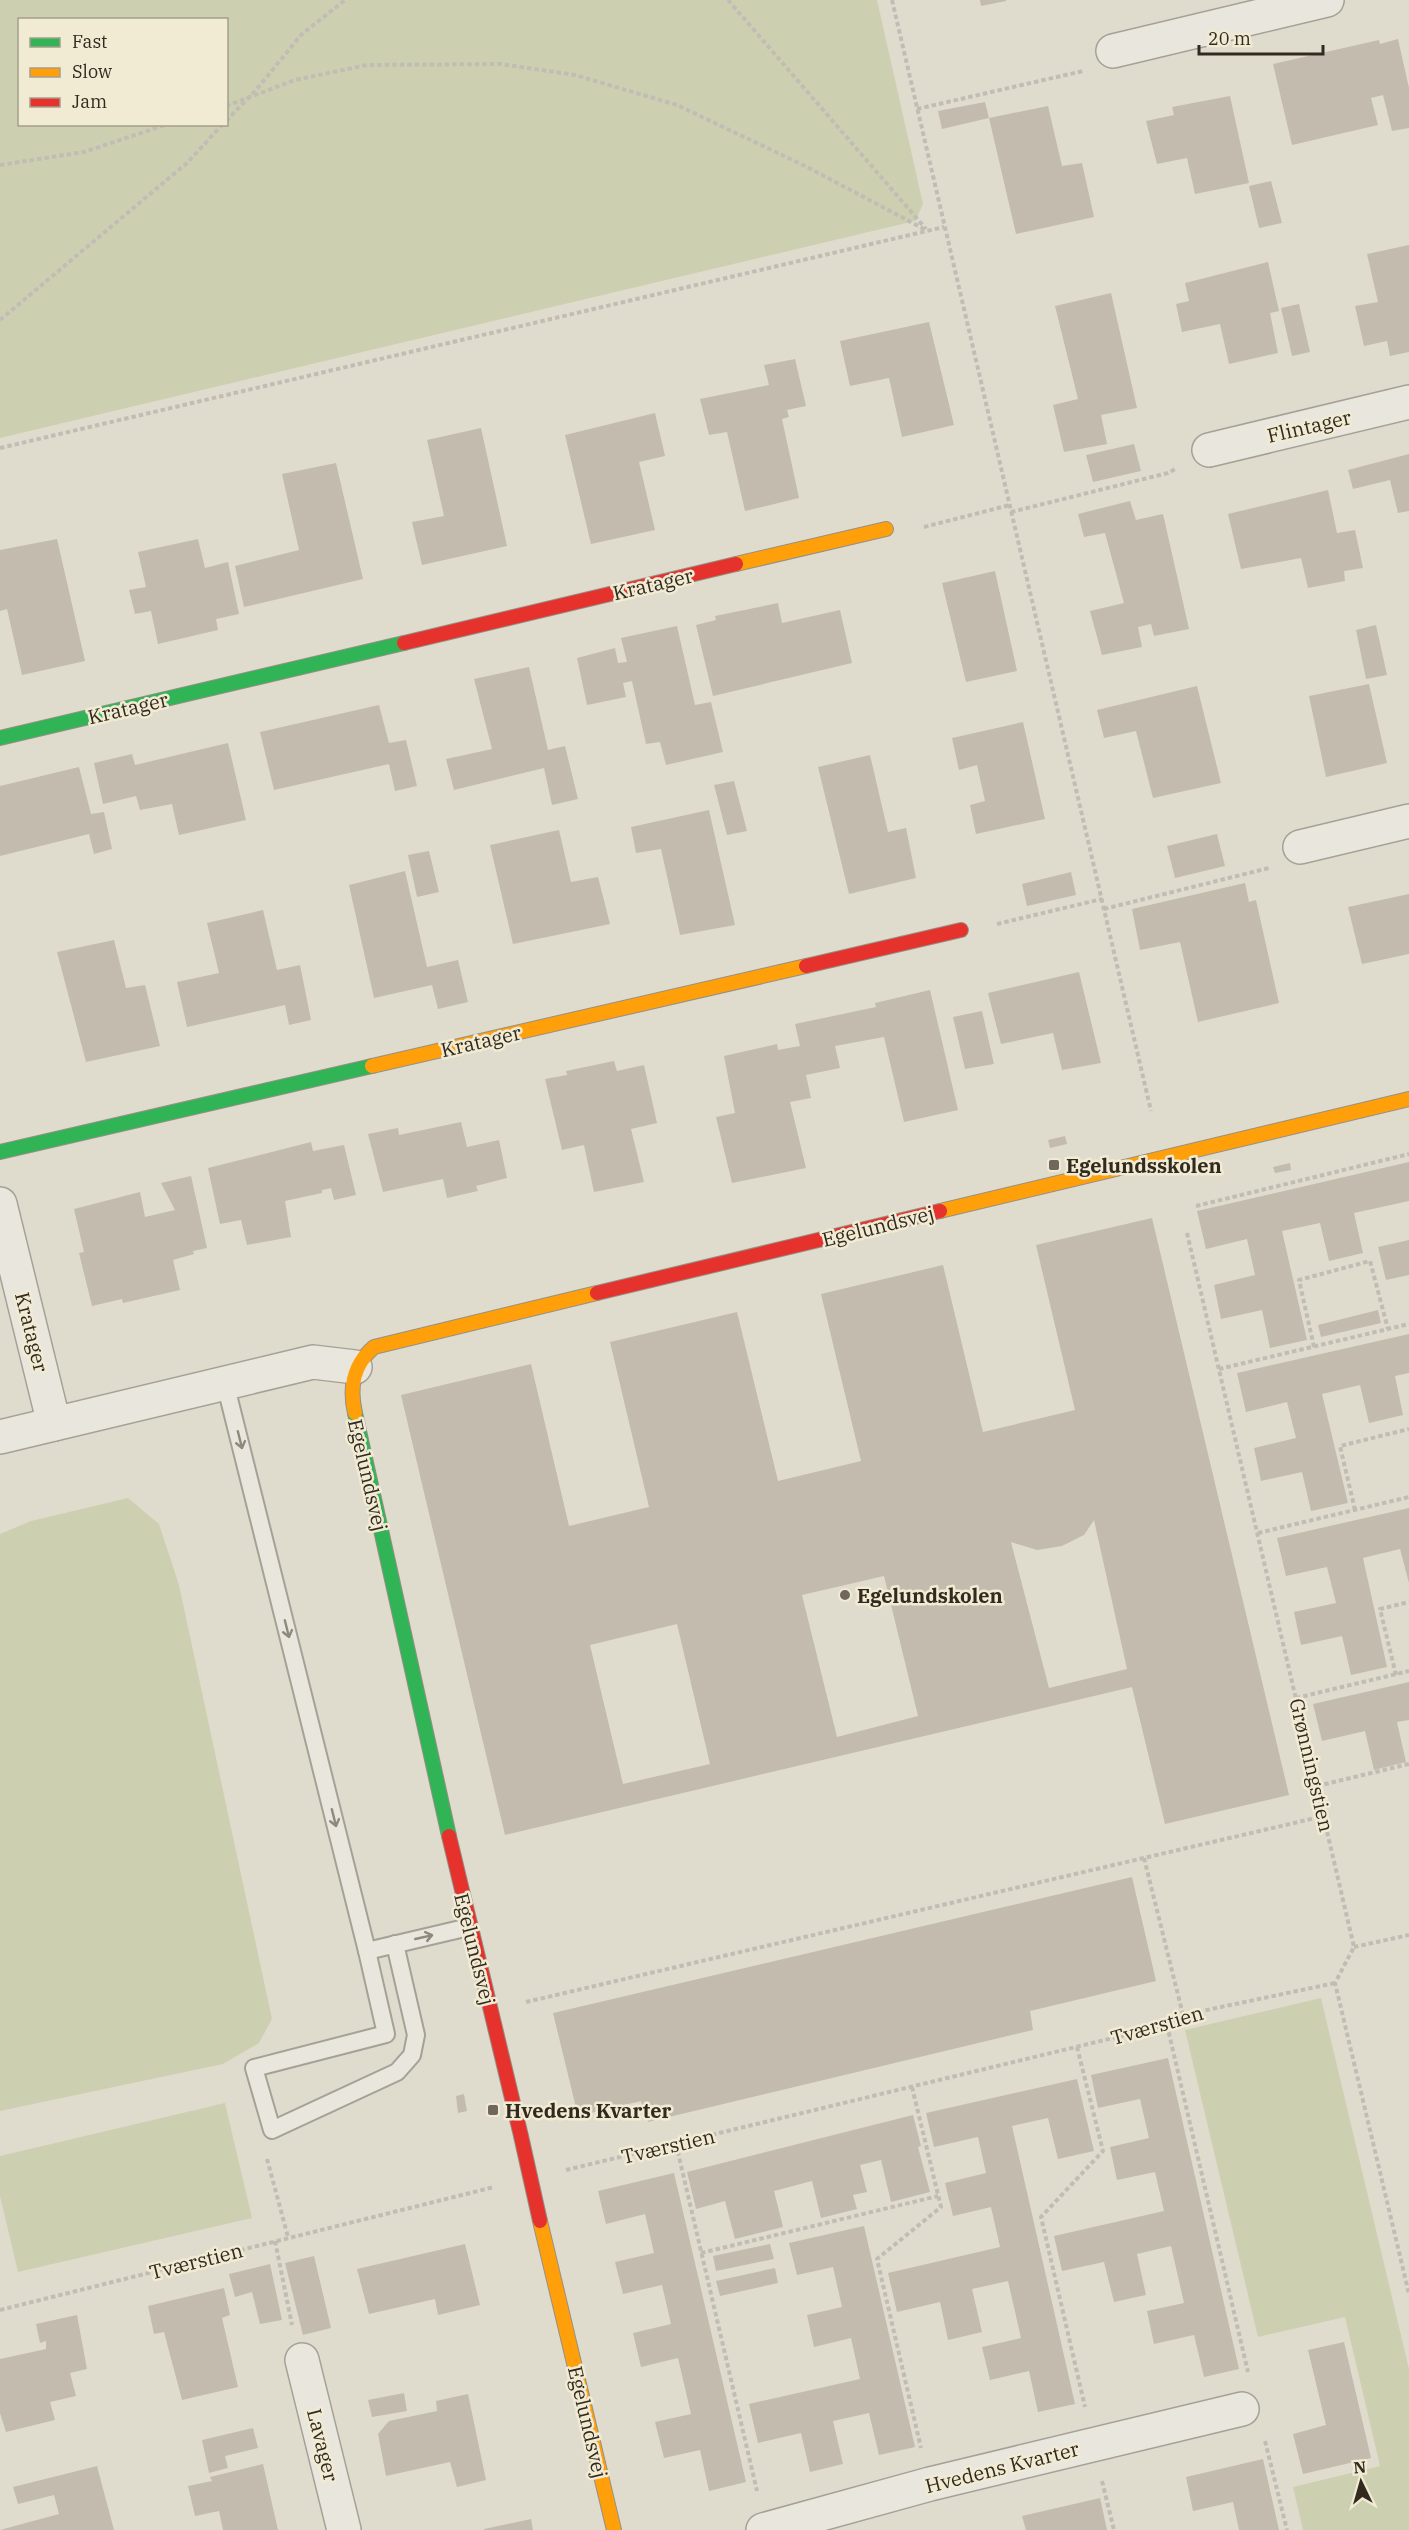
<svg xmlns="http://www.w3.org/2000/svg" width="1409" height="2530" font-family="'IBM Plex Serif',serif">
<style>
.green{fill:#cdcfb1;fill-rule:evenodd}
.building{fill:#c3bbae;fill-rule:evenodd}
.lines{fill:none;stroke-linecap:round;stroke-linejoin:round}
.lane-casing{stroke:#a5a196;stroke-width:20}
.street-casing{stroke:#a5a196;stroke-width:36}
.fast-casing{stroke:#959086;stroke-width:16}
.slow-casing{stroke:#959086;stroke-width:16}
.jam-casing{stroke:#959086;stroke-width:16}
.path{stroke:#c1bdb4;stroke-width:4;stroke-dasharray:4.5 3;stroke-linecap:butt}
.lane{stroke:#e9e6dd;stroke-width:16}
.street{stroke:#e9e6dd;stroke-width:33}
.fast{stroke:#30b455;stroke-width:14}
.slow{stroke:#ff9f0a;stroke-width:14}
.jam{stroke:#e5322d;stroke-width:14}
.jam-bridge-casing{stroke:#959086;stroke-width:16;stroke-linecap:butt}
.jam-bridge{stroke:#e5322d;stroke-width:14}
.oneway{stroke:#8e887e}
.poi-dot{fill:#70685c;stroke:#f1ebd4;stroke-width:2}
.labels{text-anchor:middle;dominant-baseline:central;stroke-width:5;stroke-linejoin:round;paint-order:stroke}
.street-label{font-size:20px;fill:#332a1f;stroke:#f1ebd4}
.poi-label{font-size:20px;font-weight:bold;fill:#332a1f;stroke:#f1ebd4;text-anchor:start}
</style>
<rect width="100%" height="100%" fill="#e0dccd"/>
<g class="green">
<path d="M0 0H877L923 204 915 221 0 438ZM20 20H226V124H20Z"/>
<path d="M128 1498 159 1524 179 1585 272 2019 259 2043 223 2064 0 2111V1534L31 1521Z"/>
<path d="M1321 1998 1409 2369V2530H1303L1293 2487 1380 2466 1345 2317 1258 2337 1185 2030Z"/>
<path d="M225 2103 252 2218 18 2272 0 2196V2156Z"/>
</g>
<g class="building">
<path d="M980 0H1006V1L981 6Z"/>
<path d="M1398 39 1409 88V128L1392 131 1383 95 1371 98 1378 125 1292 145 1273 64 1379 40 1380 44Z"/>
<path d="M1230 96 1249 183 1195 194 1187 158 1157 164 1146 121 1174 115 1172 107Z"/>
<path d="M985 102 989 118 942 129 938 111Z"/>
<path d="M1048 106 1062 166 1082 163 1094 217 1016 234 989 118Z"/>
<path d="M1271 181 1282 223 1259 228 1249 186Z"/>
<path d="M1409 245V352L1390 356 1387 341 1364 346 1355 306 1378 302 1367 254Z"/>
<path d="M1268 262 1279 311 1270 313 1278 353 1229 364 1220 324 1182 332 1176 304 1189 301 1185 283Z"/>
<path d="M1111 293 1137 408 1101 415 1107 444 1064 452 1053 405 1078 399 1055 306Z"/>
<path d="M1299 304 1310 352 1292 356 1281 308Z"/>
<path d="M929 322 954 425 902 437 889 378 850 386 840 341Z"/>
<path d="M795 359 806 406 787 410 789 417 782 419 799 498 745 511 727 432 709 435 700 399 769 385 764 365Z"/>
<path d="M655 413 665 456 639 462 655 530 591 544 565 435Z"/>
<path d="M481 428 507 546 422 565 412 522 444 516 427 440Z"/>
<path d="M1134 444 1141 471 1093 482 1086 455Z"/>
<path d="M1409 454V511L1398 513 1390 480 1353 489 1348 470Z"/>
<path d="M336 463 363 579 244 607 235 566 299 550 282 474Z"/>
<path d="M1328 490 1337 533 1355 530 1363 568 1344 571 1345 581 1308 588 1301 558 1241 569 1228 514Z"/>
<path d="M1130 501 1136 520 1163 514 1189 629 1154 636 1151 624 1138 627 1142 647 1102 655 1090 611 1124 603 1105 533 1084 537 1078 514Z"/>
<path d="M57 539 85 661 22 675 7 609 0 611V550Z"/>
<path d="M198 539 205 568 228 562 239 614 216 619 218 630 158 644 151 611 135 614 129 590 146 587 138 552Z"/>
<path d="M995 571 1017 671 966 682 942 583Z"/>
<path d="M778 603 782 623 840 610 852 663 713 696 696 625 716 620 715 616Z"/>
<path d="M1376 625 1387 675 1366 679 1356 630Z"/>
<path d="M677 626 695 705 711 702 723 752 666 765 660 742 646 744 632 681 623 683 626 697 587 705 577 658 615 648 618 663 627 662 621 638Z"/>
<path d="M529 667 548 750 565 746 578 799 552 805 544 768 454 790 446 759 492 749 474 679Z"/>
<path d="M1369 684 1387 763 1326 777 1309 696Z"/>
<path d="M1197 686 1221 783 1153 798 1136 731 1104 738 1097 710Z"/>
<path d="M379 705 389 743 406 740 417 786 395 791 389 764 274 790 260 732Z"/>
<path d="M1023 722 1045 819 976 834 970 805 985 801 977 765 959 770 952 738Z"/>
<path d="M228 743 246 820 179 835 172 804 140 810 136 796 103 804 94 763 132 754 135 765Z"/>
<path d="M870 755 888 832 906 828 916 878 849 894 818 767Z"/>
<path d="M79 767 91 814 104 812 112 849 94 854 89 834 0 856V786Z"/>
<path d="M734 781 747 831 727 835 714 785Z"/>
<path d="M709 810 735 925 680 935 661 849 636 853 631 827Z"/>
<path d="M559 830 571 882 598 877 610 924 513 944 490 845Z"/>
<path d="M1217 834 1225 866 1175 878 1167 846Z"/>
<path d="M429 851 439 892 417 897 408 855Z"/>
<path d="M405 871 427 967 458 960 468 1002 438 1009 432 985 374 998 349 885Z"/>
<path d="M1071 872 1076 895 1027 906 1022 884Z"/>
<path d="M1245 883 1249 902 1256 900 1279 1003 1198 1022 1180 942 1140 950 1132 909Z"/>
<path d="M1409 894V954L1362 964 1348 907Z"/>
<path d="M263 910 277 970 300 965 311 1020 289 1025 285 1005 187 1027 177 982 219 973 207 923Z"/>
<path d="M114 940 126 988 145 985 160 1046 86 1062 57 952Z"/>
<path d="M1079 972 1101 1063 1062 1070 1053 1033 1001 1044 988 993Z"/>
<path d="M930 990 958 1110 904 1122 884 1037 835 1046 840 1068 806 1075 811 1098 790 1102 806 1168 732 1183 716 1117 735 1113 724 1056 777 1044 778 1050 800 1046 795 1024 876 1007 875 1003Z"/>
<path d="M982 1011 994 1064 965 1069 953 1017Z"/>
<path d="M614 1061 617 1071 644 1065 657 1123 631 1129 644 1182 594 1192 584 1145 562 1150 545 1079 567 1075 566 1071Z"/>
<path d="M461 1122 467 1147 499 1140 507 1178 476 1186 478 1191 447 1198 443 1179 383 1192 368 1134 398 1128 399 1135Z"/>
<path d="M1065 1136 1067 1144 1050 1148 1048 1140Z"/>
<path d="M311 1142 313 1151 344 1145 356 1195 334 1200 331 1188 322 1190V1193L285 1201 291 1237 247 1245 241 1220 220 1224 208 1168Z"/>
<path d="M1409 1162V1201L1354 1213 1363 1253 1329 1261 1320 1223 1282 1231 1307 1340 1270 1348 1262 1310 1221 1319 1214 1285 1255 1275 1247 1239 1206 1249 1197 1211Z"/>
<path d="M1290 1163 1291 1170 1275 1173 1273 1167Z"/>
<path d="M191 1176 207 1248 193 1251 194 1254 173 1260 180 1290 123 1303 122 1299 92 1306 79 1253 84 1252 74 1209 140 1192 145 1217 175 1210 161 1183Z"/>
<path d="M1152 1218 1289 1795 1165 1824 1132 1687 505 1835 401 1395 531 1364 569 1526 649 1507 610 1342 737 1312 778 1481 861 1461 821 1294 943 1265 983 1432 1075 1410 1036 1245ZM1094 1520 1127 1669 1049 1688 1011 1542 1037 1550 1062 1546 1084 1535ZM884 1576 918 1716 837 1737 802 1595ZM677 1624 710 1764 623 1784 590 1645Z"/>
<path d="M1409 1240V1275L1386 1280 1378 1247Z"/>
<path d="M1378 1310 1381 1323 1321 1337 1318 1325Z"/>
<path d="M1409 1334V1373L1395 1376 1403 1415 1369 1423 1360 1385 1322 1394 1348 1503 1311 1511 1302 1472 1261 1481 1254 1448 1296 1438 1287 1402 1246 1412 1237 1373Z"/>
<path d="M1409 1508V1583L1400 1549 1363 1558 1387 1667 1351 1675 1342 1636 1301 1645 1294 1612 1336 1603 1327 1567 1286 1576 1277 1538Z"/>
<path d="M1409 1682V1720L1397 1722 1406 1762 1374 1770 1365 1731 1322 1741 1313 1704Z"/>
<path d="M1132 1877 1156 1981 1030 2011 1033 2030 648 2122 641 2101 578 2116 553 2013Z"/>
<path d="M1168 2058 1239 2369 1204 2377 1194 2335 1154 2344 1147 2311 1184 2303 1171 2246 1137 2254 1146 2295 1114 2302 1104 2262 1062 2271 1054 2236 1164 2211 1155 2172 1117 2180 1110 2147 1149 2138 1140 2099 1098 2108 1091 2075Z"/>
<path d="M1077 2079 1094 2151 1058 2159 1048 2118 1012 2126 1075 2404 1038 2412 1029 2371 990 2380 982 2347 1021 2338 1008 2281 972 2289 982 2332 948 2340 940 2302 897 2312 888 2273 1000 2247 991 2207 953 2216 945 2183 986 2173 978 2137 934 2147 926 2113Z"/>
<path d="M464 2094 467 2111 458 2113 456 2096Z"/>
<path d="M913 2115 921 2146 918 2147 930 2192 891 2202 881 2160 860 2165 867 2192 853 2195 857 2209 821 2218 812 2181 774 2191 783 2227 735 2239 725 2201 696 2209 687 2172Z"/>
<path d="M674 2173 746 2482 709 2491 700 2450 664 2458 655 2422 691 2414 678 2358 641 2367 633 2333 671 2324 662 2285 623 2294 615 2262 654 2253 645 2214 606 2224 598 2191Z"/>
<path d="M864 2226 915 2447 879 2455 869 2413 833 2421 843 2464 810 2472 801 2433 758 2443 749 2404 860 2379 851 2338 814 2347 807 2315 842 2307 833 2267 797 2275 789 2243Z"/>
<path d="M465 2244 480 2305 438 2315 435 2299 369 2314 357 2269Z"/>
<path d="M770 2244 774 2259 716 2271 713 2256Z"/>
<path d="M314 2256 331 2328 303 2335 285 2263Z"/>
<path d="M270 2264 282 2320 260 2324 252 2292 235 2297 229 2274Z"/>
<path d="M775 2268 778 2283 720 2296 716 2281Z"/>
<path d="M224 2288 230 2315 222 2318 238 2387 182 2400 164 2332 154 2334 148 2306Z"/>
<path d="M77 2315 87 2369 70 2373 76 2396 50 2402 55 2420 6 2432 0 2413V2359L46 2349V2341L40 2343 36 2324Z"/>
<path d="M1344 2342 1371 2458 1303 2474 1293 2434 1326 2425 1308 2350Z"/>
<path d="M404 2393 407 2411 372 2417 368 2400Z"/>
<path d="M468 2394 486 2480 457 2487 450 2462 386 2476 378 2434 389 2421 437 2411 436 2401Z"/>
<path d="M253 2428 258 2448 225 2456 228 2468 209 2473 202 2440Z"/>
<path d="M1263 2459 1279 2530H1239L1233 2502 1193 2511 1186 2477Z"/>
<path d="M263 2464 278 2530H223L219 2511 195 2516 188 2486 212 2481 210 2477Z"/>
<path d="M97 2466 114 2530H0L59 2514 54 2495 18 2504 13 2487Z"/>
<path d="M1100 2498 1107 2530H1026L1022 2516Z"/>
<path d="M531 2519 533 2530H484V2529Z"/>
</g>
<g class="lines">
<g class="lane-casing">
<g id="lane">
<path d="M225 1383 367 1951 469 1927"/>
<path d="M367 1951 386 2034 254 2068 272 2130 397 2072 412 2055 416 2035 395 1944"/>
</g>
</g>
<g class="street-casing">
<g id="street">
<path d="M1113 51 1327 0"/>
<path d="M1209 450 1409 402"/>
<path d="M1300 847 1409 821"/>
<path d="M0 1204 54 1424"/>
<path d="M0 1437 313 1362 355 1367"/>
<path d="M302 2360 344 2530"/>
<path d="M763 2530 930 2484 1242 2409"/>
</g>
</g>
<g class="fast-casing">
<g id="fast">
<path d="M0 738 404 643"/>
<path d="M0 1152 372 1066"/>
<path d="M355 1413 449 1836"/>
</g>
</g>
<g class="slow-casing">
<g id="slow">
<path d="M736 564 886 529"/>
<path d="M372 1066 806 966"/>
<path d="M940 1211 1409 1099"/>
<path d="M355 1413C349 1387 353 1365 374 1347L597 1293"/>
<path d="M540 2221 614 2530"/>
</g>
</g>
<g class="jam-casing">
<g id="jam">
<path d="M404 643 736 564"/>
<path d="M806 966 961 930"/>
<path d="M597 1293 940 1211"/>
<path d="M449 1836 521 2136"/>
</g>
</g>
<g class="path">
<path d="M728 0 926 229"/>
<path d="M892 0 1151 1111"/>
<path d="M226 106 295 80 367 65 501 64 575 75 677 105 805 166 926 230"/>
<path d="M917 109 1083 71"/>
<path d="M226 121 256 90 301 35 345 0"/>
<path d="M0 165 84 152 168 124"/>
<path d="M0 320 187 163 223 124"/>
<path d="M0 448 944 227"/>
<path d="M1011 512 1168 473 1175 469"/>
<path d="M924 527 1010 505"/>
<path d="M1104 909 1269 868"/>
<path d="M997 924 1102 899"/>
<path d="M1196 1206 1409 1154"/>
<path d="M1187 1233 1354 1947 1335 1983 1409 2294"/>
<path d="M1314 1347 1299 1280 1370 1261 1388 1329"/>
<path d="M1219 1369 1409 1324"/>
<path d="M1355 1510 1340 1446 1409 1429"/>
<path d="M1258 1533 1409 1497"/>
<path d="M1396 1675 1380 1609 1409 1602"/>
<path d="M1296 1698 1409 1671"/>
<path d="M1317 1786 1409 1764"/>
<path d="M1144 1858 1183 2015"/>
<path d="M1354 1947 1409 1935"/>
<path d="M526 2002 1324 1816"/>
<path d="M1167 2025 1248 2372"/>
<path d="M1077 2047 1103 2151 1041 2217 1085 2407"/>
<path d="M912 2087 941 2207 877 2259 921 2448"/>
<path d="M676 2144 757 2491"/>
<path d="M267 2159 288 2237"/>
<path d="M566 2170 1167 2025 1183 2015 1335 1983"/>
<path d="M275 2241 292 2325"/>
<path d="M701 2253 938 2196"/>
<path d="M0 2310 494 2187"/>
<path d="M1265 2441 1287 2530"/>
<path d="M1102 2481 1114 2530"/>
</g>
<use href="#lane" class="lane"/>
<use href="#street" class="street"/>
<use href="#fast" class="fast"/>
<use href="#slow" class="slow"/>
<use href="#jam" class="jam"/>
<g class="jam-bridge-casing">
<path id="jam-bridge" d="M521 2136 540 2221"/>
</g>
<use href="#jam-bridge" class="jam-bridge"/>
</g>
<defs><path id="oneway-shaft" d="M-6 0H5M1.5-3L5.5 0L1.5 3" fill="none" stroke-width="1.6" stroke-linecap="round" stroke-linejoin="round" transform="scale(1.5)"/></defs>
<g class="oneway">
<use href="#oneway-shaft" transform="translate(240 1440) rotate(76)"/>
<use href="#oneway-shaft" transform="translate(287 1629) rotate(76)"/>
<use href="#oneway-shaft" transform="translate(334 1818) rotate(76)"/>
<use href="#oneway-shaft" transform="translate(424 1937) rotate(-13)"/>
</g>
<g class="poi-dot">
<rect x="1048" y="1159" width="12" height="12" rx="3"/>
<circle cx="845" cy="1595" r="6"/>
<rect x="487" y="2104" width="12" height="12" rx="3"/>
</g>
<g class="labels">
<g class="street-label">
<text transform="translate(1309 426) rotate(-13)">Flintager</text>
<text transform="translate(653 584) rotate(-13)">Kratager</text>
<text transform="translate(128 708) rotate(-13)">Kratager</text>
<text transform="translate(481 1041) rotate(-13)">Kratager</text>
<text transform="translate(878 1226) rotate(-14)">Egelundsvej</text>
<text transform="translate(32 1332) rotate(76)">Kratager</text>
<text transform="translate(368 1475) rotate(77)">Egelundsvej</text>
<text transform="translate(1312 1765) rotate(77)">Grønningstien</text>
<text transform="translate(475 1949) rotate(76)">Egelundsvej</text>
<text transform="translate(1157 2025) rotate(-16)">Tværstien</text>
<text transform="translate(668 2146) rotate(-13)">Tværstien</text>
<text transform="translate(196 2261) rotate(-14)">Tværstien</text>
<text transform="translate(588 2422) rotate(77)">Egelundsvej</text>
<text transform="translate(323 2445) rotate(76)">Lavager</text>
<text transform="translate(1002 2467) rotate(-14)">Hvedens Kvarter</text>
</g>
<g class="poi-label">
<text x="1066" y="1165">Egelundsskolen</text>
<text x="857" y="1595">Egelundskolen</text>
<text x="505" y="2110">Hvedens Kvarter</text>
</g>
</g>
<rect x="18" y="18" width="210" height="108" fill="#f1ebd4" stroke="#a59e8c" stroke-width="1.5"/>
<rect x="30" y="38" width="30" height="9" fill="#30b455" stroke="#a59e8c" stroke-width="1.5"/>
<text x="72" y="48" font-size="18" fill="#332a1f">Fast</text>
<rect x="30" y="68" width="30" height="9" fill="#ff9f0a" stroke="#a59e8c" stroke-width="1.5"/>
<text x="72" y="78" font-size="18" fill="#332a1f">Slow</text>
<rect x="30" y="98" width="30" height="9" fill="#e5322d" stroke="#a59e8c" stroke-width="1.5"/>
<text x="72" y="108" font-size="18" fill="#332a1f">Jam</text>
<g transform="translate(1361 2482) rotate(355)" stroke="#f1ebd4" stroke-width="4.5" paint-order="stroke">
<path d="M0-4.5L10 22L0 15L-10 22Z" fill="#332a1f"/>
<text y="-9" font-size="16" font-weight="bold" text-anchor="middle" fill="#332a1f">N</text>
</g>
<path d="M1199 45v9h124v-9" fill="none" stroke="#332a1f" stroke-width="3"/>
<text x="1208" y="45" font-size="18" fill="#332a1f" stroke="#f1ebd4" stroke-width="4.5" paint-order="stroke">20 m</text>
</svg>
